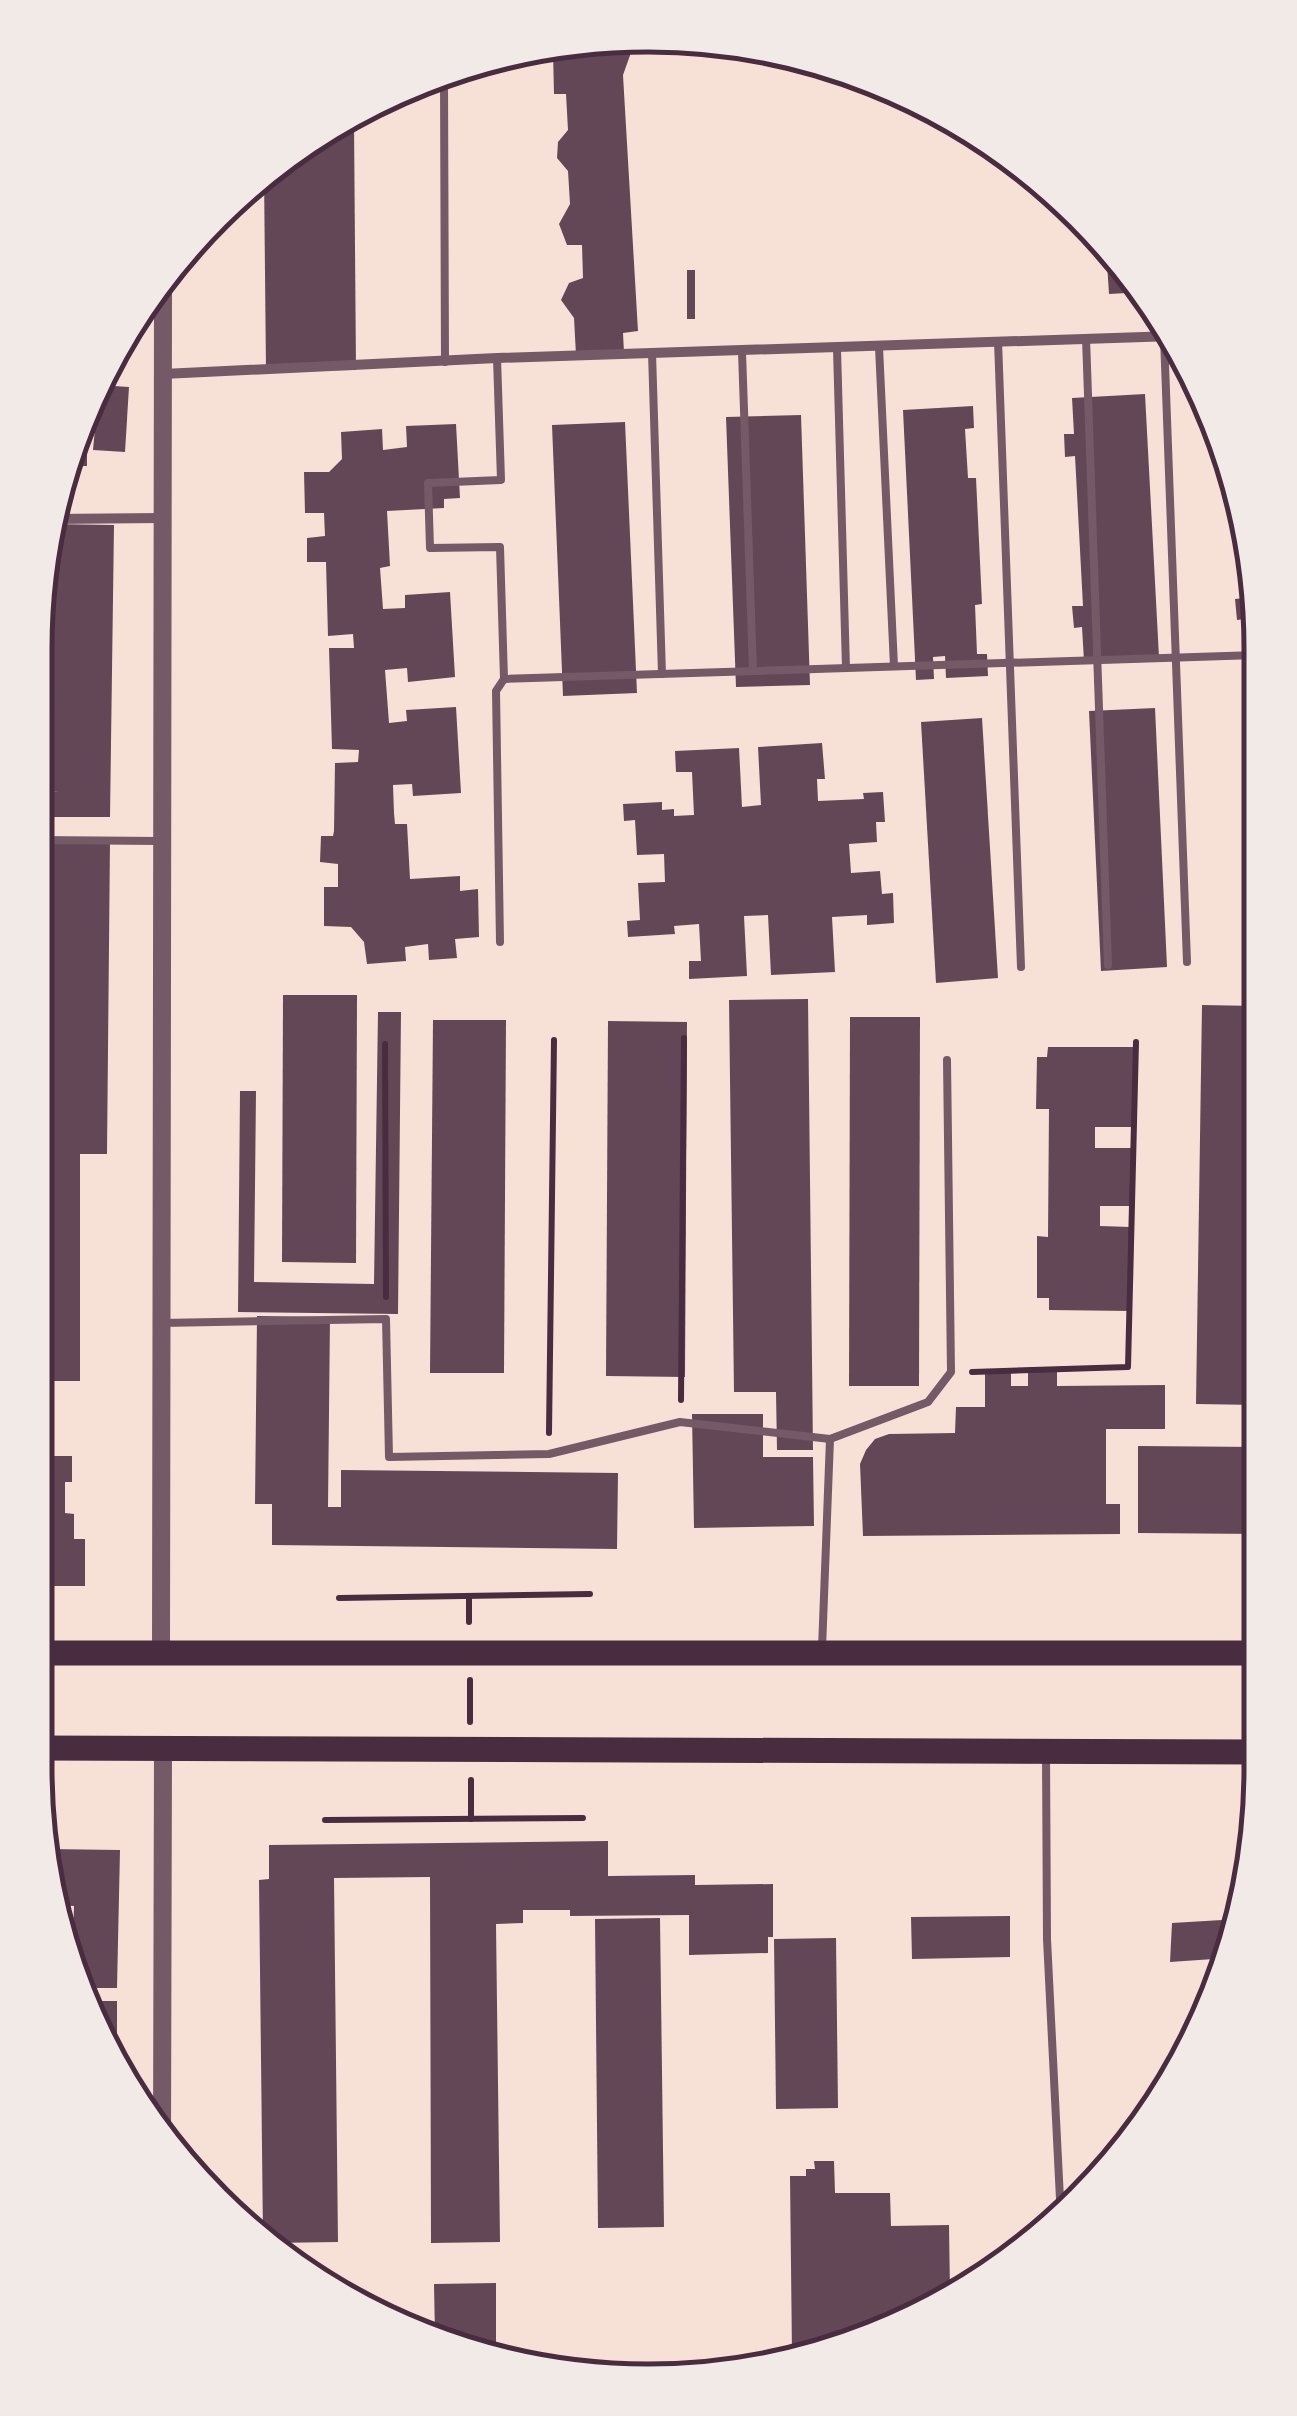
<svg xmlns="http://www.w3.org/2000/svg" width="1297" height="2416" font-family="Manrope,sans-serif">
<style>
.building{fill:#644757}
.lines{fill:none;stroke-linecap:round;stroke-linejoin:round}
.path{stroke:#4a2c40;stroke-width:6}
.service{stroke:#755966;stroke-width:8}
.minor{stroke:#755966;stroke-width:10}
.tertiary{stroke:#755966;stroke-width:18}
.primary{stroke:#4a2c40;stroke-width:25}
.rim{fill:none;stroke:#4a2c40;stroke-width:5}
</style>
<rect width="100%" height="100%" fill="#f7e1d7"/>
<g class="building">
<path d="M633 47 623 75 638 331 623 333 624 353 576 355 574 318 561 300 569 283 583 278 582 245H567L559 224 570 204 568 171 557 158 558 142 568 130 566 94H554L553 52Z"/>
<path d="M354 123 356 370 266 371 264 174 275 162Z"/>
<path d="M1106 248 1145 292 1109 294Z"/>
<rect x="687" y="270" width="8" height="49"/>
<path d="M99 385 129 387 125 452 93 450Z"/>
<path d="M1145 394 1159 657 1084 661 1082 627 1074 628 1072 606H1083L1075 456 1065 457 1064 434H1074L1072 398Z"/>
<path d="M973 406 974 428 965 429 968 478H976L982 604 975 605 977 654H987L988 676 946 678 945 656 933 657 934 679 916 680 903 410Z"/>
<path d="M87 414V466H66L67 462Z"/>
<path d="M801 415 810 685 736 687 726 417Z"/>
<path d="M625 422 637 693 563 696 552 425Z"/>
<path d="M456 424 460 498 444 499V508L387 511 390 566 380 568 383 609 405 608V595L450 592 455 677 408 682 407 668 385 670 389 723 407 721 406 710 456 707 461 793 413 796 412 784 393 785 394 813 395 824H407L410 879 460 876V891L478 889 479 937 455 939 457 958 429 960 428 944 405 947 406 961 367 964 364 942 351 927 324 926V887H338V864L320 862 321 836H333L334 831 335 763 358 762 359 750 332 749 329 648H354L353 634 328 636 326 562H307V538L325 536 324 513H305L304 472H329L342 459 341 432 382 429 383 450 407 447 406 426Z"/>
<path d="M1243 518 1257 569V652L1246 653 1245 619 1237 620 1235 599 1245 598Z"/>
<path d="M50 524 114 525 110 817H36V791L59 792 36 790 42 573Z"/>
<path d="M1155 708 1167 967 1101 971 1089 711Z"/>
<path d="M982 718 998 978 936 983 921 722Z"/>
<path d="M822 743 825 779H817L818 801 864 799 863 793 883 792 885 822H876L877 842 849 844 851 873 880 871 882 894 893 893 894 923 867 925V915L832 917 835 972 771 975 768 915 744 916 747 976 689 979V961H701L699 924 674 926 675 934 628 937 627 921 640 920 638 883 665 882 664 854 637 855 635 820 624 821 623 804 662 802V810L674 809V816L694 815 692 772H676L675 751 739 748 742 807 761 805 758 747Z"/>
<path d="M42 841H110L107 1154H80V1381H35Z"/>
<path d="M283 995H357L356 1263 282 1262Z"/>
<path d="M808 999 813 1450H777L776 1392H734L729 1000Z"/>
<path d="M1202 1005 1258 1006 1259 1405 1196 1404Z"/>
<path d="M378 1012H401L398 1314 238 1312 240 1091H256L254 1282 374 1284Z"/>
<path d="M850 1017H920L919 1386H849Z"/>
<path d="M433 1020H506L504 1373H430Z"/>
<path d="M608 1021 687 1022 685 1377 606 1376Z"/>
<path d="M1048 1047H1134L1133 1127H1095V1148H1133L1132 1206H1100V1226L1131 1227V1311L1049 1310V1298H1037V1236L1048 1237 1049 1109H1036L1037 1057H1047Z"/>
<path d="M257 1316 330 1317 328 1507H341V1470L618 1473 617 1549 272 1545V1504H255Z"/>
<path d="M985 1372H1011V1386H1028V1372H1057V1386L1165 1385V1429H1106V1504H1120V1534L863 1536 860 1464 866 1450 875 1439 889 1434 955 1433 956 1407H985Z"/>
<path d="M692 1414H763V1457H813L814 1526 694 1528Z"/>
<path d="M1138 1446 1260 1447V1534L1138 1533Z"/>
<path d="M35 1448H42V1456H72V1482H65V1513L74 1514V1539H85V1586H35Z"/>
<path d="M608 1841V1876L695 1875V1885L773 1884V1937H768V1953L689 1955V1915L570 1916V1910H523V1923L496 1924 500 2242 431 2243 430 1877 334 1878 338 2242 270 2243 263 2236 259 1880 269 1879V1845Z"/>
<path d="M48 1849 120 1850 117 1988H80L72 1973 74 1906 58 1905Z"/>
<path d="M1246 1897 1241 1927 1228 1958 1170 1962 1172 1923 1222 1920Z"/>
<path d="M1010 1916V1957L912 1959 911 1917Z"/>
<path d="M660 1918 664 2227 598 2228 595 1919Z"/>
<path d="M836 1938 838 2108 776 2109 774 1939Z"/>
<path d="M87 2001H117V2057Z"/>
<path d="M814 2161H834L835 2193H890L891 2226 949 2225 950 2293 899 2321 884 2334 792 2355 790 2176H806V2169H815Z"/>
<path d="M496 2283V2361L435 2335 434 2284Z"/>
</g>
<g class="lines">
<g class="path">
<path d="M385 1044 386 1297"/>
<path d="M972 1372 1128 1367 1136 1042"/>
<path d="M681 1400 684 1038"/>
<path d="M549 1433 554 1040"/>
<path d="M469 1596V1622"/>
<path d="M339 1598 590 1594"/>
<path d="M470 1680V1722"/>
<path d="M471 1780V1819"/>
<path d="M325 1820 583 1818"/>
</g>
<g class="service">
<path d="M444 78 445 362"/>
<path d="M1164 337 1187 962"/>
<path d="M1086 338 1108 965"/>
<path d="M998 341 1021 967"/>
<path d="M879 347 894 666"/>
<path d="M837 349 846 668"/>
<path d="M742 352 753 671"/>
<path d="M652 353 662 674"/>
<path d="M497 358 501 480 428 483 430 548 500 547 504 679 496 691 500 942"/>
<path d="M504 679 1257 655"/>
<path d="M36 840 160 841"/>
<path d="M161 1323 386 1319 389 1457 549 1454 680 1422 830 1439 928 1402 951 1372 947 1060"/>
<path d="M822 1649 830 1439"/>
<path d="M1046 1754 1047 1939 1061 2219"/>
</g>
<g class="minor">
<path d="M163 374 497 358 1174 336"/>
<path d="M51 519 162 518"/>
</g>
<g class="tertiary">
<path d="M161 1652 163 290"/>
<path d="M162 2141 163 1747"/>
</g>
<g class="primary">
<path d="M35 1653H1260"/>
<path d="M35 1748 1261 1752"/>
</g>
</g>
<path d="M0 0H1297V2416H0ZM648 52H648A596 596 0 0 1 1244 648V1768A596 596 0 0 1 648 2364H648A596 596 0 0 1 52 1768V648A596 596 0 0 1 648 52Z" fill="#f1eae7" fill-rule="evenodd"/>
<path class="rim" d="M648 52H648A596 596 0 0 1 1244 648V1768A596 596 0 0 1 648 2364H648A596 596 0 0 1 52 1768V648A596 596 0 0 1 648 52Z"/>
</svg>
